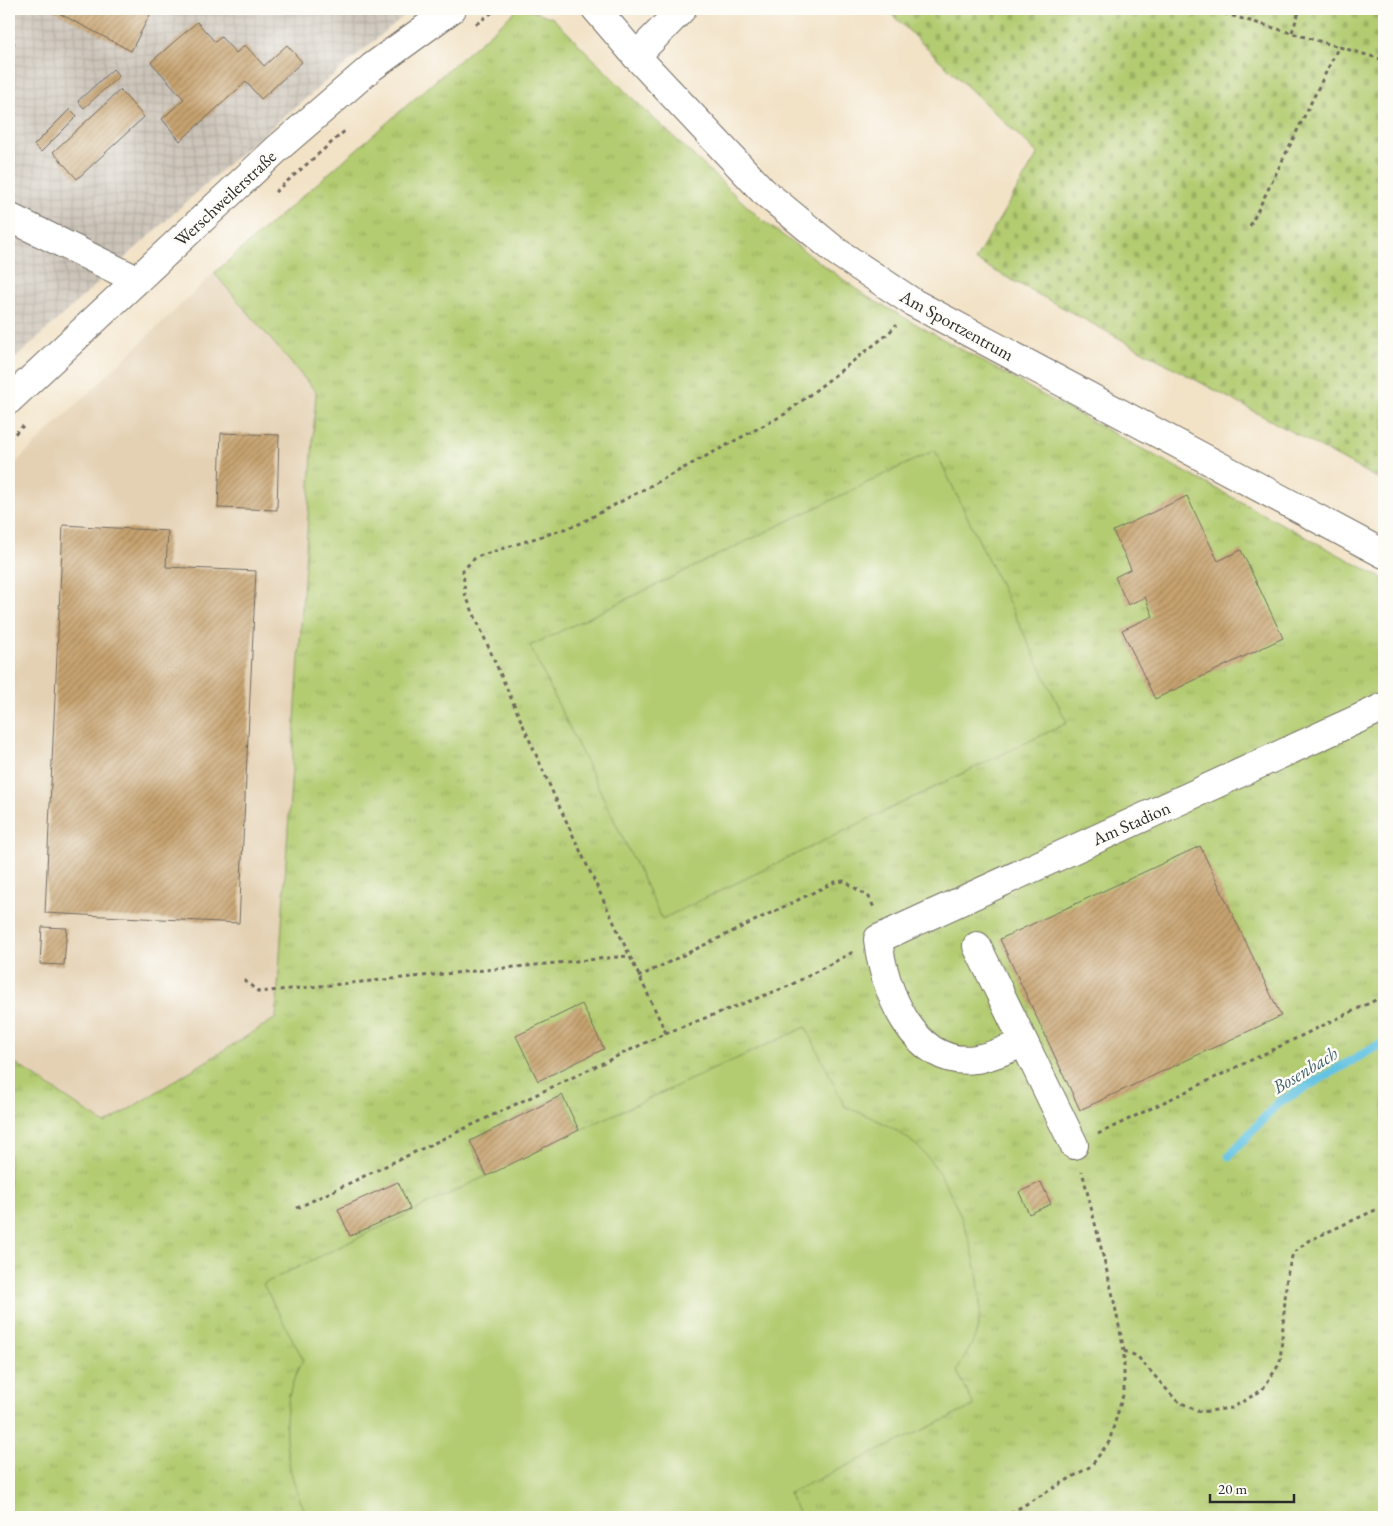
<svg xmlns="http://www.w3.org/2000/svg" width="1393" height="1526" font-family="'EB Garamond',serif">
<style>
.built{fill:#e4d1b4}
.industrial{fill:url(#industrial-grid)}
.grass{fill:url(#grass-tufts);stroke:#6f7c4e}
.cemetery{fill:url(#cemetery-stones);stroke:#6f7c4e}
.pitch{fill:#b3cc71;stroke:#6f7c4e}
.lines{fill:none;stroke-linecap:round;stroke-linejoin:round}
.stream{stroke:#64c3e2;stroke-width:9}
.building{fill:url(#building-hatch)}
.minor-casing{stroke:#716b61;stroke-width:30}
.major-casing{stroke:#716b61;stroke-width:30}
.path{stroke:#716b61;stroke-width:3;stroke-dasharray:4 4;stroke-linecap:butt}
.minor{stroke:#fff;stroke-width:28}
.major{stroke:#fff;stroke-width:28}
.labels{text-anchor:middle;dominant-baseline:central;stroke-width:5;stroke-linejoin:round;paint-order:stroke}
.street-label{font-size:18px;fill:#2b2b2b;stroke:#fdfcf7}
.water-label{font-size:19px;font-style:italic;fill:#3f606b;stroke:#fdfcf7}
</style>
<defs>
<pattern id="industrial-grid" width="8" height="8" patternUnits="userSpaceOnUse" patternTransform="scale(1.25)"><rect width="8" height="8" fill="#cbc3b8"/><path d="M0 4h8M4 0v8" fill="none" stroke="#aea89e"/></pattern>
<pattern id="grass-tufts" width="24" height="20" patternUnits="userSpaceOnUse" patternTransform="scale(1.25)"><rect width="24" height="20" fill="#b3cc71"/><path d="M3 7l-1-3M5 7V3M7 7l1-3M15 17l-1-3M17 17v-4M19 17l1-3" fill="none" stroke="#9aaf62"/></pattern>
<pattern id="cemetery-stones" width="16" height="16" patternUnits="userSpaceOnUse" patternTransform="scale(1.25)"><rect width="16" height="16" fill="#b3cc71"/><path d="M2 7V4a2 2 0 0 1 4 0v3zM10 15v-3a2 2 0 0 1 4 0v3z" fill="#9aaf62"/></pattern>
<pattern id="building-hatch" width="6" height="6" patternUnits="userSpaceOnUse" patternTransform="scale(1.25)"><rect width="6" height="6" fill="#c7a370"/><path d="M-1 1l2-2M0 6l6-6M5 7l2-2" fill="none" stroke="#a2855c"/></pattern>
</defs>
<rect width="100%" height="100%" fill="#fdfcf7"/>
<filter id="ink" filterUnits="userSpaceOnUse"><feTurbulence type="fractalNoise" baseFrequency=".02" numOctaves="2"/><feDisplacementMap in="SourceGraphic" scale="10" xChannelSelector="R" yChannelSelector="G"/><feConvolveMatrix kernelMatrix="1 2 1 2 8 2 1 2 1" color-interpolation-filters="sRGB"/></filter>
<filter id="wash" filterUnits="userSpaceOnUse"><feTurbulence type="fractalNoise" baseFrequency=".0096" numOctaves="4" result="noise"/><feDisplacementMap in="SourceGraphic" scale="20" xChannelSelector="R" yChannelSelector="G"/><feGaussianBlur stdDeviation="1.12" result="paint"/><feColorMatrix in="noise" values="0 0 0 0 0 0 0 0 0 0 0 0 0 0 0 0 0 1.4 0 .05"/><feComposite in="paint" operator="in"/></filter>
<g filter="url(#wash)">
<rect width="100%" height="100%" fill="#f2e2c6"/>
<path class="built" d="M214 273 316 391 276 1018 105 1124 9 1059V469Z"/>
<path class="industrial" d="M9 9H412L229 163 9 364Z"/>
<path class="grass" d="M518 9H527L553 18 630 96 763 221 866 296 1057 403 1384 579V1517H9V1059L105 1124 276 1018 316 392 214 273Z"/>
<path class="cemetery" d="M886 9H1384V482L975 260 1038 154Z"/>
<g class="pitch">
<path d="M935 450 1067 723 662 919 530 646Z"/>
<path d="M806 1027 845 1107C872 1117 896 1127 918 1147 956 1182 992 1283 976 1334 972 1346 963 1359 957 1371L974 1406 789 1493 800 1517H308C283 1469 276 1408 303 1359L263 1284 486 1176 470 1141 562 1095 580 1130Z"/>
</g>
<g class="lines">
<path class="stream" d="M1229 1156 1278 1103 1384 1042"/>
</g>
<g id="blocks">
<g class="building">
<path d="M51 9H153L131 51Z"/>
<path d="M197 22 215 42 221 37 236 53 245 45 264 66 287 45 302 62 261 99 246 82 180 141 162 119 184 99 151 62Z"/>
<path d="M9 39 15 43 9 51Z"/>
<path d="M113 69 119 76 84 108 78 101Z"/>
<path d="M120 90 144 117 77 179 53 152Z"/>
<path d="M70 109 77 116 41 152 34 145Z"/>
<path d="M221 433 279 435 277 510 218 508Z"/>
<path d="M1187 496 1218 561 1241 550 1283 638 1155 699 1122 630 1153 616 1145 597 1128 605 1115 577 1131 569 1113 531Z"/>
<path d="M63 525 168 531 166 567 256 571 239 923 45 913Z"/>
<path d="M1200 846 1281 1016 1080 1110 1000 939Z"/>
<path d="M42 927 67 928 64 965 40 964Z"/>
<path d="M582 1004 604 1049 538 1081 516 1036Z"/>
<path d="M562 1095 579 1130 487 1176 470 1141Z"/>
<path d="M398 1182 410 1209 350 1236 338 1209Z"/>
<path d="M1041 1182 1051 1204 1029 1214 1019 1192Z"/>
</g>
</g>
</g>
<g filter="url(#ink)">
<use href="#blocks" fill-opacity="0" stroke="#716b61" stroke-width="1"/>
<g class="lines">
<g class="minor-casing">
<g id="minor">
<path d="M596 9 636 56 763 191 837 252 914 303 1384 554"/>
<path d="M636 56 682 9"/>
<path d="M9 217 137 280"/>
<path d="M977 946 1074 1145"/>
<path d="M1024 1043C1009 1048 992 1057 976 1059 914 1069 883 989 878 939L1384 707"/>
</g>
</g>
<g class="major-casing">
<path id="major" d="M9 400 278 148 372 67 452 9"/>
</g>
<g class="path">
<path d="M1209 9 1384 60"/>
<path d="M476 24 497 9"/>
<path d="M1292 32 1300 9"/>
<path d="M275 192 347 129"/>
<path d="M1250 226 1339 46"/>
<path d="M9 439 23 426"/>
<path d="M638 977 835 882 844 881 869 897 875 910"/>
<path d="M244 980 259 992 628 956"/>
<path d="M666 1033 553 793 465 594 463 570 476 557 577 525 785 414 888 334 896 325"/>
<path d="M1098 1134 1384 996"/>
<path d="M297 1208 666 1033 789 986 853 952"/>
<path d="M1124 1351 1137 1356 1177 1401 1201 1412 1232 1408 1262 1390 1280 1363 1287 1275 1293 1253 1308 1241 1384 1206"/>
<path d="M1004 1517 1091 1466 1109 1442 1124 1392V1351L1113 1296 1082 1171"/>
</g>
<use href="#minor" class="minor"/>
<use href="#major" class="major"/>
</g>
</g>
<g class="labels">
<g class="street-label">
<text transform="translate(225 198) rotate(-43)">Werschweilerstraße</text>
<text transform="translate(957 325) rotate(29)">Am Sportzentrum</text>
<text transform="translate(1131 823) rotate(-24)">Am Stadion</text>
</g>
<g class="water-label">
<text transform="translate(1305 1070) rotate(-31)">Bosenbach</text>
</g>
</g>
<rect width="1393" height="1526" fill="none" stroke="#fdfcf7" stroke-width="30"/>
<path d="M1210 1494v8h84v-8" fill="none" stroke="#2b2b2b" stroke-width="2.5"/>
<text x="1218" y="1494" font-size="15" fill="#2b2b2b" stroke="#fdfcf7" stroke-width="4" paint-order="stroke">20 m</text>
</svg>
